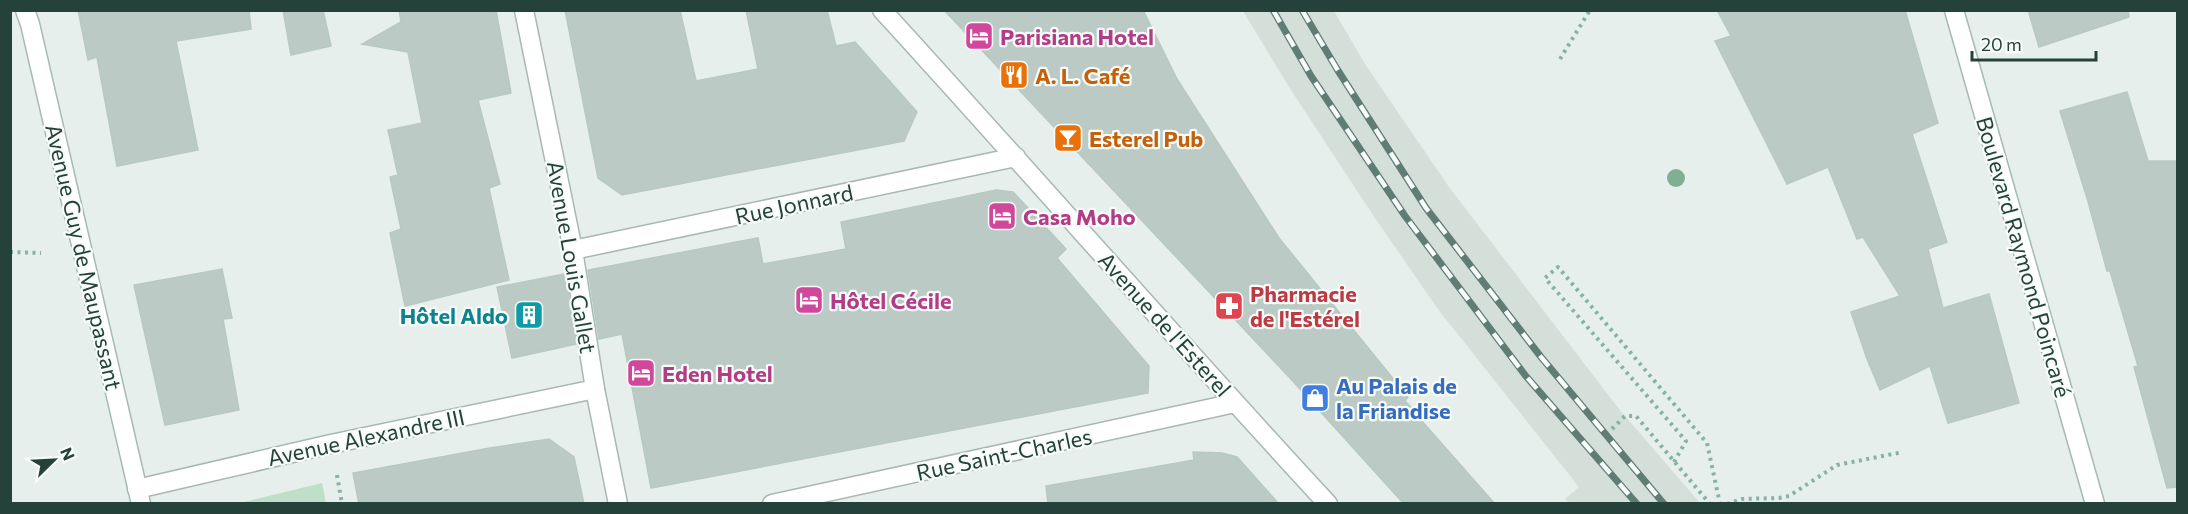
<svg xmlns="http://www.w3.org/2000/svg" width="2188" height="514" font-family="Commissioner,sans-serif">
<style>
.built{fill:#d4dfda}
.green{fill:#bfe0c8}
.building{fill:#bbcac4;stroke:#b8c9c2;stroke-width:1.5}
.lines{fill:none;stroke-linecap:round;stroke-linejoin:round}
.minor-casing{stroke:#a8b8b2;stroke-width:21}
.secondary-casing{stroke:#a4bbb3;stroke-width:21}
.path{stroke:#86b3a5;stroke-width:4;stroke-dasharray:3 4.5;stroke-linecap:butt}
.minor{stroke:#fff;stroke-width:18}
.secondary{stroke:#fff;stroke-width:18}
.rail-casing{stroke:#5f7d75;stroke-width:7}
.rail{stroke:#f7fbf9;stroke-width:4.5;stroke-dasharray:14;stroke-linecap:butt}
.tree{fill:#80af93}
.labels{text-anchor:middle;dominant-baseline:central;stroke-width:4.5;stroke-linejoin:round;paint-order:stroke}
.hotel-label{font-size:22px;font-weight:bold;fill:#b23c85;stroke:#f7fbf9;text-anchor:start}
.food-label{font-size:22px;font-weight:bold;fill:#c56008;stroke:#f7fbf9;text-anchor:start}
.street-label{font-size:22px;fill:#24423a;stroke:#f7fbf9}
.health-label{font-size:22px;font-weight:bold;fill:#be3a42;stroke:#f7fbf9;text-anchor:start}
.culture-label{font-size:22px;font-weight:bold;fill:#0d838f;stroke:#f7fbf9;text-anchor:end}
.shop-label{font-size:22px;font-weight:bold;fill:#366cbe;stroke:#f7fbf9;text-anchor:start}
</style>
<rect width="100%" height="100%" fill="#e6efeb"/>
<path class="built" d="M1243 11H1334L1365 64 1449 187 1619 409 1700 503H1569L1565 499 1579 487 1437 308 1373 215 1289 87Z"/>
<path class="green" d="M322 483 326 503H240Z"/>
<g class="building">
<path d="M78 10H249L251 29 176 41 198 150 117 166 97 57 88 60Z"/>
<path d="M283 10H323L331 46 291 55Z"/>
<path d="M399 10H496L511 93 478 100 500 184 489 188 509 280 405 306 390 233 401 229 390 177 398 175 388 130 422 123 408 52 362 44 401 22Z"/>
<path d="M565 10H680L696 81 758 69 746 10H827L836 46 855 42 917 112 904 141 622 195 598 178Z"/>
<path d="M944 10H1143L1177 79 1279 238 1408 397 1405 401 1421 417V420L1495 504H1404L1289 377Z"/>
<path d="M1717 10H1905L1938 123 1912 134 1947 242 1928 249 1943 308 1989 294 2019 403 1948 423 1930 366 1880 390 1867 359 1851 312 1900 296 1863 237 1857 239 1828 167 1787 184 1715 41 1731 36Z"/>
<path d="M2028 10H2128L2129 17 2039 47Z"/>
<path d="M2127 92 2148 161H2178V487L2167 488 2134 367 2138 366 2110 271H2107L2087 198 2060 111Z"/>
<path d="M996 190 1013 192 1066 249 1057 258 1149 366 1148 393 651 488 622 334 599 339 588 270 758 238 763 264 846 249 841 222Z"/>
<path d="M222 269 232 318 223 319 239 410 165 425 134 285Z"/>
<path d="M565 274 577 344 512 358 497 287Z"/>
<path d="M549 439 574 457 584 504H359L353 473 490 448Z"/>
<path d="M1193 452 1222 453 1237 457 1279 504H1048L1046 486 1194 460Z"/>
</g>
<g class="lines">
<g class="minor-casing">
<g id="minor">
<path d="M524 10 573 250 595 389 618 504"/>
<path d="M882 10C1032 174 1177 341 1328 504"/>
<path d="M573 250 1016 157"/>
<path d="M137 489 331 444 595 389"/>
<path d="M772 504 1235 403"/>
</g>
</g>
<g class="secondary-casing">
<g id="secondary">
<path d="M25 10 30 24 141 504"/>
<path d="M1954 10 2095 504"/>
</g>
</g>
<g class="path">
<path d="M1560 59 1590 10"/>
<path d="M10 252 41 253"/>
<path d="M1612 429 1625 416H1636L1710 504"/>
<path d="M1674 462 1686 441 1545 278 1558 267 1707 443 1720 504"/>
<path d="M337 475 342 504"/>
<path d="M1727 504 1742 499 1779 498 1789 496 1837 465 1903 452"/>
</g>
<use href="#minor" class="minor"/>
<use href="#secondary" class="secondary"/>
<g class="rail-casing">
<g id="rail">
<path d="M1273 10 1311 76 1405 216 1525 375 1637 504"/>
<path d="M1302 10 1337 69 1426 208 1541 357 1664 504"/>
</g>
</g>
<use href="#rail" class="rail"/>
</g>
<circle class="tree" cx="1676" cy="178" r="9"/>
<defs>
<g id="hotel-square" transform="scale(1.5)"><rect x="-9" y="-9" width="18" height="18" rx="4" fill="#d1479c" stroke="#f7fbf9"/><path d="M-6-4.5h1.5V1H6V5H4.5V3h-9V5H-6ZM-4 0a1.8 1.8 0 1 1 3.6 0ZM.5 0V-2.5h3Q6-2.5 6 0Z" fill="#fff"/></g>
<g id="restaurant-square" transform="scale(1.5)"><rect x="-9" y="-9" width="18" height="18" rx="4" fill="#e8710a" stroke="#f7fbf9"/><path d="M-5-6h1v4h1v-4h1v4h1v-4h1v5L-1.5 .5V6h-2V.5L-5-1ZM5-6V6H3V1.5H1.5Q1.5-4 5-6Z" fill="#fff"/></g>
<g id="bar-square" transform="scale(1.5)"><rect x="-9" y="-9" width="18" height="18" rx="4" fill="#e8710a" stroke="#f7fbf9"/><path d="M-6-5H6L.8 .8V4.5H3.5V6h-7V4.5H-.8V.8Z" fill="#fff"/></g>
<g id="pharmacy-square" transform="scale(1.5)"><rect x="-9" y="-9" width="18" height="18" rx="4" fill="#e0444e" stroke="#f7fbf9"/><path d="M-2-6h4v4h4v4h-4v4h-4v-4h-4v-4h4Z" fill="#fff"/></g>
<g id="building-square" transform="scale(1.5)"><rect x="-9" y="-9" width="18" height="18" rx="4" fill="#0f9aa8" stroke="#f7fbf9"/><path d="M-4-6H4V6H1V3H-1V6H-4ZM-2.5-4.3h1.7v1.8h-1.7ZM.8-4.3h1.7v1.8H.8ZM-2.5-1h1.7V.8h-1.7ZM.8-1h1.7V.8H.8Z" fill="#fff"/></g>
<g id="shop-square" transform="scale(1.5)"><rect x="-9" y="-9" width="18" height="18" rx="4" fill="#3f7fe0" stroke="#f7fbf9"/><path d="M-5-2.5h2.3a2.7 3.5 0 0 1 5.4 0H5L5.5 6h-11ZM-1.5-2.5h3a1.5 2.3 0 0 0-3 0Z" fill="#fff"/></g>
</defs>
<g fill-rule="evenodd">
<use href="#hotel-square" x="979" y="36"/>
<use href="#restaurant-square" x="1014" y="75"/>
<use href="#bar-square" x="1068" y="138"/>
<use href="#hotel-square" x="1002" y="216"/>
<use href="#hotel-square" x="809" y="300"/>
<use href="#pharmacy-square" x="1229" y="306"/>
<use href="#building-square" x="529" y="315"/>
<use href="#hotel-square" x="641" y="373"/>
<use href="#shop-square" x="1315" y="398"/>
</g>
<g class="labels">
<g class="hotel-label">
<text x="1000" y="36">Parisiana Hotel</text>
<text x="1023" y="216">Casa Moho</text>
<text x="830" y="300">Hôtel Cécile</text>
<text x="662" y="373">Eden Hotel</text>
</g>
<g class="food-label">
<text x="1035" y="75">A. L. Café</text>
<text x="1089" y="138">Esterel Pub</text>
</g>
<g class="street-label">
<text transform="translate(794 204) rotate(-12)">Rue Jonnard</text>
<text transform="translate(84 257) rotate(77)">Avenue Guy de Maupassant</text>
<text transform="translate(572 257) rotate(80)">Avenue Louis Gallet</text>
<text transform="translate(2024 257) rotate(74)">Boulevard Raymond Poincaré</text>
<text transform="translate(1165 324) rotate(48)">Avenue de l'Esterel</text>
<text transform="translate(366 437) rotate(-12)">Avenue Alexandre III</text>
<text transform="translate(1004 454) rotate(-12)">Rue Saint-Charles</text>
</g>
<g class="health-label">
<text x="1250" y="293">Pharmacie<tspan x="1250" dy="25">de l'Estérel</tspan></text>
</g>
<g class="culture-label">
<text x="508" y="315">Hôtel Aldo</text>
</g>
<g class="shop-label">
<text x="1336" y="385">Au Palais de<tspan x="1336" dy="25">la Friandise</tspan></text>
</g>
</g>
<rect width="2188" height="514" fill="none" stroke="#24423a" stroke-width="24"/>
<g transform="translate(54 460) rotate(66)" stroke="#f7fbf9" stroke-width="4.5" paint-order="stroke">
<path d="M0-4.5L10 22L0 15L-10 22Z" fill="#24423a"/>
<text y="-9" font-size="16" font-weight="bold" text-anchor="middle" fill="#24423a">N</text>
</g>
<path d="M1972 51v9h124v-9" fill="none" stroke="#24423a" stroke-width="3"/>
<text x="1981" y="51" font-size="18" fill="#24423a" stroke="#f7fbf9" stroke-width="4.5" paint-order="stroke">20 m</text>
</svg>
